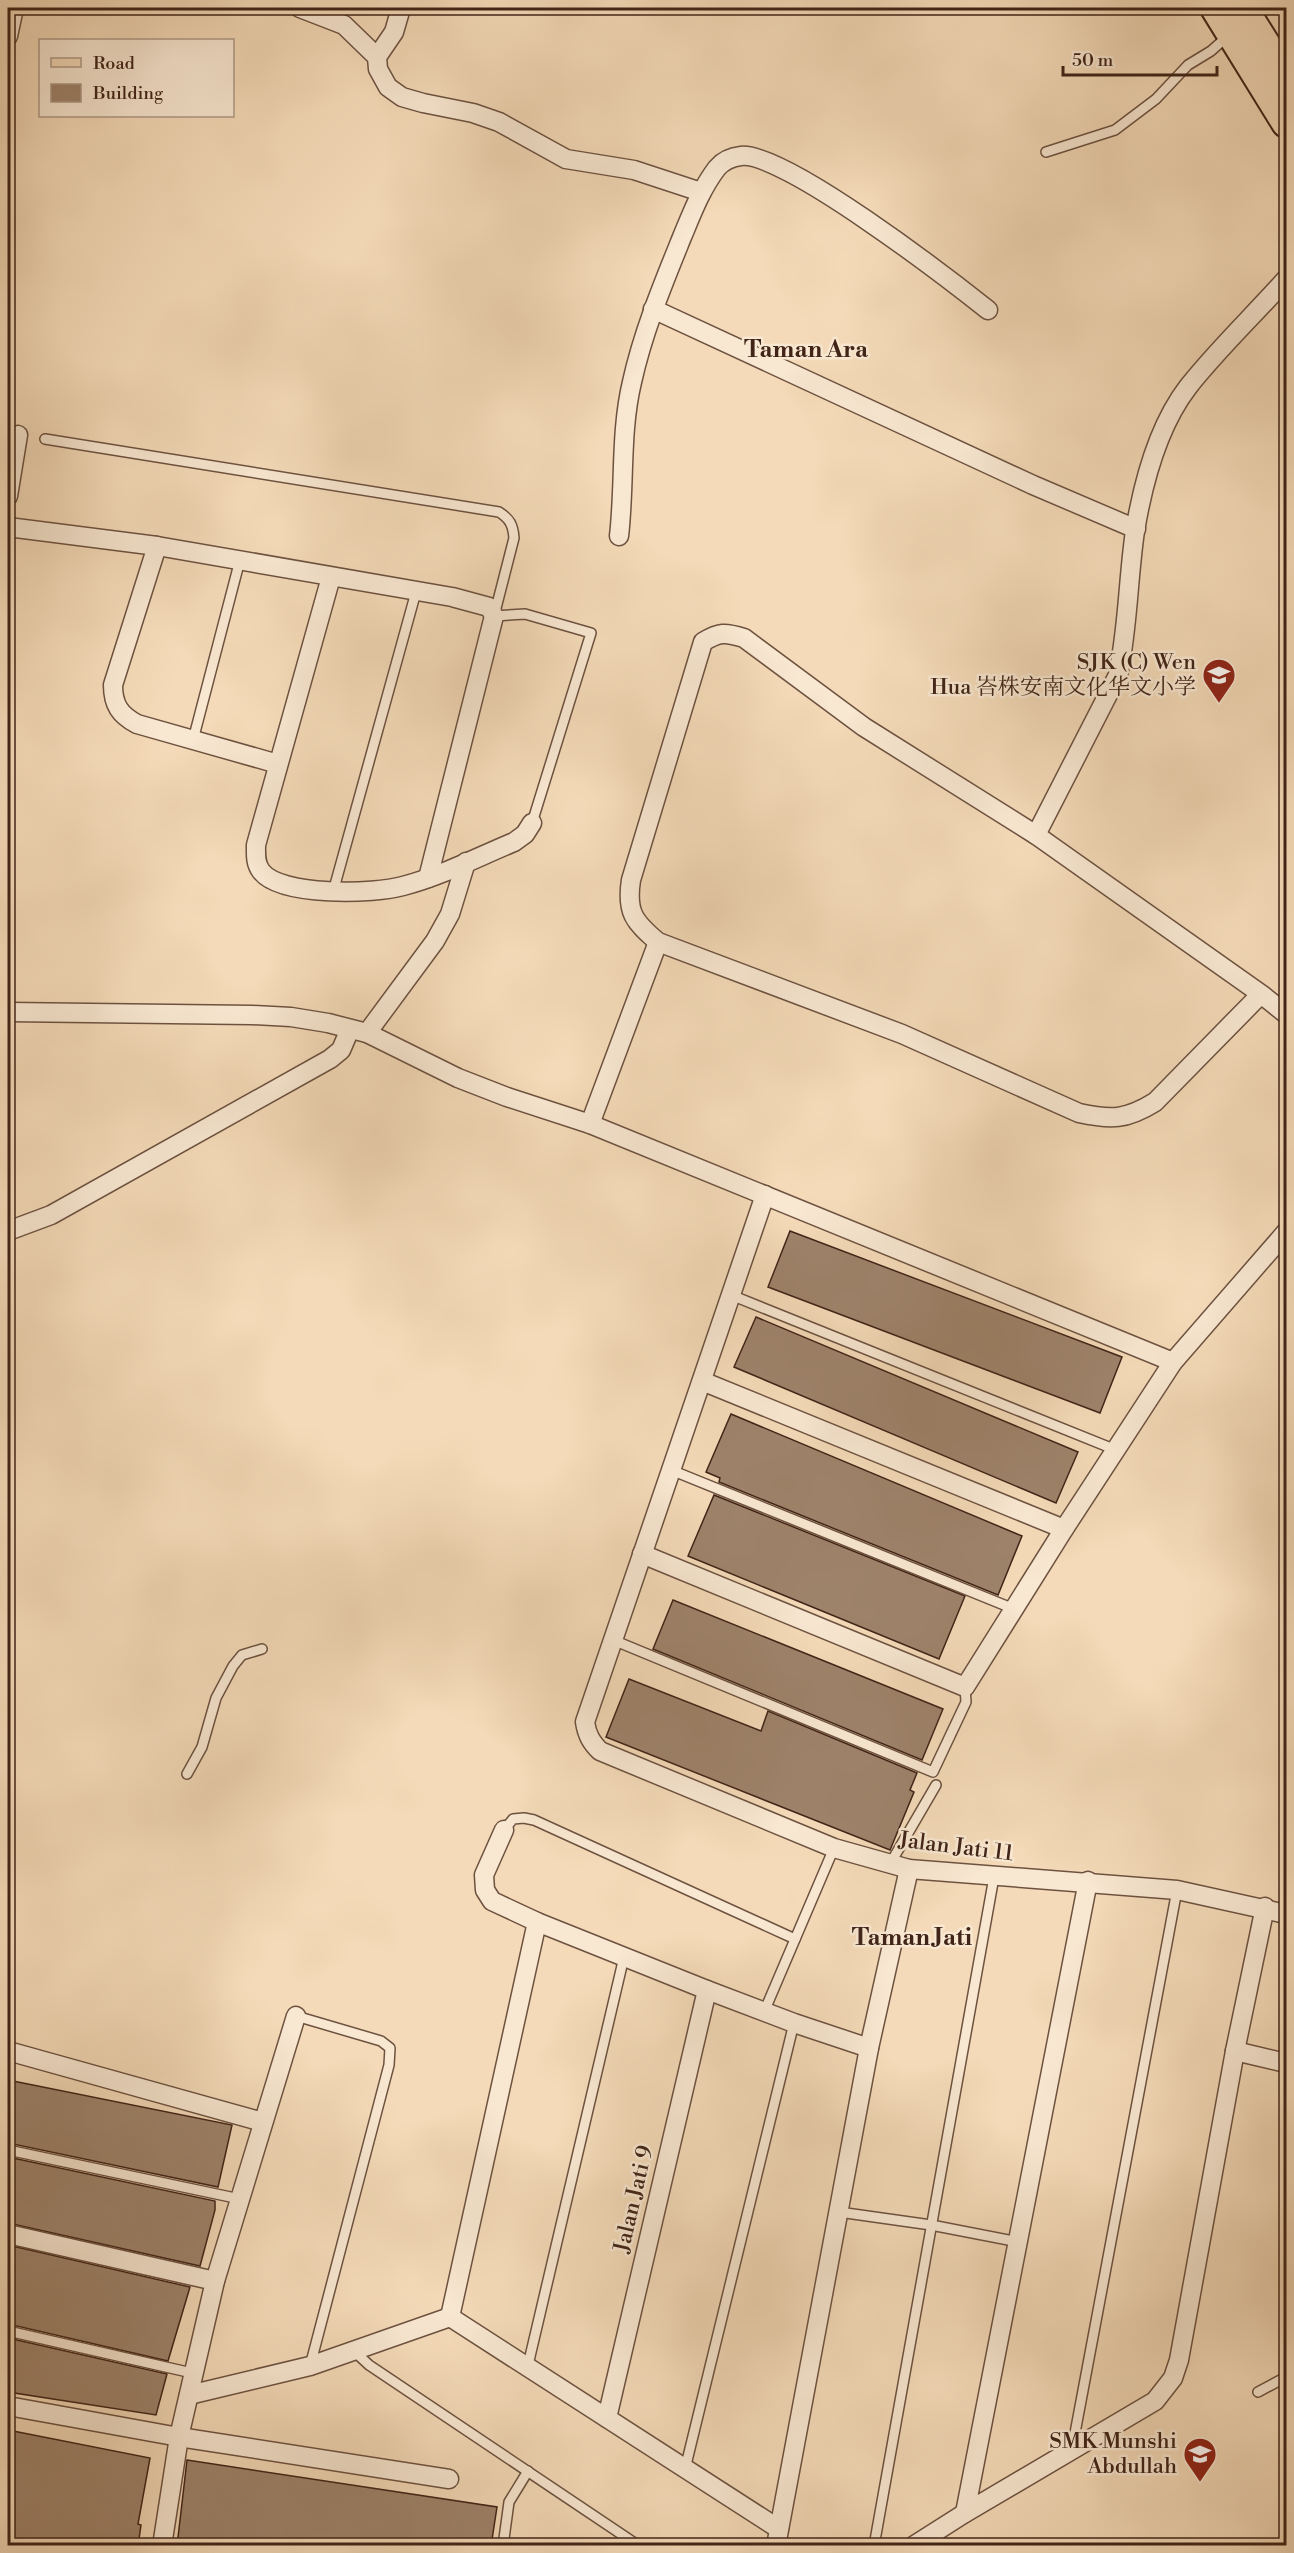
<svg xmlns="http://www.w3.org/2000/svg" width="1294" height="2553" font-family="'Libre Bodoni','Noto Serif SC',serif">
<style>
.building{fill:#9e836b;stroke:#402418;stroke-width:1.5}
.lines{fill:none;stroke-linecap:round;stroke-linejoin:round}
.service-casing{stroke:#6d5240;stroke-width:12}
.minor-casing{stroke:#6d5240;stroke-width:21}
.primary-casing{stroke:#402418;stroke-width:32}
.service{stroke:#f8e7d1;stroke-width:9}
.minor{stroke:#f8e7d1;stroke-width:18}
.primary{stroke:#f4dab8;stroke-width:28}
.labels{text-anchor:middle;dominant-baseline:central;stroke-width:5;stroke-linejoin:round;paint-order:stroke}
.poi-label{font-size:22px;fill:#402418;stroke:#f8e7d1;text-anchor:end}
.street-label{font-size:22px;fill:#402418;stroke:#f8e7d1}
.neighbourhood-label{font-size:24px;font-weight:bold;fill:#402418;stroke:#f8e7d1}
</style>
<rect width="100%" height="100%" fill="#f4dab8"/>
<filter id="stains"><feTurbulence type="fractalNoise" baseFrequency=".00333" numOctaves="4"/><feColorMatrix values="0 0 0 0 .2 0 0 0 0 .09 0 0 0 0 .02 0 0 0 .5 -.17"/></filter>
<radialGradient id="worn" r=".72"><stop offset=".6" stop-color="#630" stop-opacity="0"/><stop offset="1" stop-color="#630" stop-opacity=".3"/></radialGradient>
<g class="building">
<path d="M790 1231 1122 1357 1100 1413 768 1287Z"/>
<path d="M756 1317 1078 1452 1056 1503 734 1367Z"/>
<path d="M731 1414 1022 1536 998 1595 719 1482 720 1478 706 1472Z"/>
<path d="M714 1495 965 1596 939 1659 688 1556Z"/>
<path d="M673 1600 943 1709 922 1760 653 1649Z"/>
<path d="M629 1679 761 1731 768 1711 917 1773 910 1790 914 1792 890 1850 606 1737Z"/>
<path d="M8 2080 232 2125 218 2187 8 2143Z"/>
<path d="M8 2157 215 2201V2210L200 2266 8 2223Z"/>
<path d="M8 2245 190 2287 168 2361 8 2324Z"/>
<path d="M8 2338 167 2374 156 2415 8 2392Z"/>
<path d="M8 2430 150 2458 138 2524 141 2525 138 2546H8Z"/>
<path d="M187 2460 497 2507 491 2546H177Z"/>
</g>
<g class="lines">
<g class="service-casing">
<g id="service">
<path d="M1046 152 1115 130 1156 99 1188 65 1211 51 1229 35"/>
<path d="M45 439 499 512C510 519 513 525 514 538L494 616 525 614 591 633 532 823"/>
<path d="M193 740 240 560"/>
<path d="M333 892 416 592"/>
<path d="M731 1295 1116 1450"/>
<path d="M671 1470 1014 1609"/>
<path d="M613 1640 933 1772 966 1702 965 1687"/>
<path d="M187 1774 202 1747 216 1698 233 1666 242 1655 262 1649"/>
<path d="M504 1830 513 1819 524 1818 534 1820 795 1939"/>
<path d="M890 1864 936 1785"/>
<path d="M764 2012 834 1848"/>
<path d="M296 2016 381 2041 390 2048 389 2065 310 2366"/>
<path d="M8 2150 240 2199"/>
<path d="M839 2212 931 2225 1019 2242"/>
<path d="M8 2331 192 2373"/>
<path d="M354 2351 369 2365 639 2546"/>
<path d="M528 2365 624 1957"/>
<path d="M1258 2392 1286 2377"/>
<path d="M1072 2449 1177 1890"/>
<path d="M685 2469 794 2023"/>
<path d="M503 2546 509 2502 528 2471"/>
<path d="M874 2546 994 1877"/>
</g>
</g>
<g class="minor-casing">
<g id="minor">
<path d="M300 8 344 25 377 57"/>
<path d="M401 8 394 32 377 57 378 69 388 87 402 97 423 103 473 113 499 122 566 159 634 170 701 192"/>
<path d="M8 36 14 8"/>
<path d="M653 309 1033 485 1136 529"/>
<path d="M8 496 18 435"/>
<path d="M8 527 157 546 452 597 489 607 494 616 428 878"/>
<path d="M619 536C625 485 620 432 632 382 643 332 663 284 682 237 692 213 701 189 717 168 723 161 731 157 741 156 783 151 949 279 988 310"/>
<path d="M157 546 113 685C113 705 120 715 137 724L278 764"/>
<path d="M331 577 256 845C256 854 255 863 261 871 280 897 375 894 403 886 441 876 478 857 514 842L525 834 532 823"/>
<path d="M1036 835 1118 675C1128 628 1128 579 1135 531 1143 483 1158 426 1188 387 1217 350 1255 314 1286 279"/>
<path d="M1261 994 1155 1102C1126 1120 1111 1120 1079 1113L902 1034 658 942C634 922 626 912 631 880L703 642C719 632 725 632 744 638L864 727 1036 835 1261 994 1286 1014"/>
<path d="M8 1012 252 1015 291 1017 328 1023 367 1033 458 1078 507 1097 590 1124 1173 1362"/>
<path d="M367 1033 435 941 450 914 466 862"/>
<path d="M590 1124 658 942"/>
<path d="M765 1195 585 1722C587 1735 591 1742 600 1751L834 1848 909 1869 1177 1890 1286 1914"/>
<path d="M8 1231 51 1215 330 1059 341 1050 350 1029"/>
<path d="M702 1381 1064 1529"/>
<path d="M642 1554 965 1687 1064 1529 1173 1362 1286 1232"/>
<path d="M504 1830 484 1875 485 1890 492 1901 537 1922 707 1990 794 2023 869 2048"/>
<path d="M1088 1881 965 2513 1155 2401 1173 2378 1179 2360 1235 2051 1265 1907"/>
<path d="M537 1922 450 2317 779 2529"/>
<path d="M8 2051 263 2122"/>
<path d="M1235 2051 1286 2063"/>
<path d="M8 2234 215 2281"/>
<path d="M189 2395 310 2366 450 2317"/>
<path d="M8 2406 179 2437 449 2479"/>
<path d="M607 2418 707 1990"/>
<path d="M162 2546 179 2437 215 2281 296 2016"/>
<path d="M776 2546 869 2048 909 1869"/>
<path d="M913 2546 965 2513"/>
</g>
</g>
<g class="primary-casing">
<g id="primary">
<path d="M1215 8 1286 123"/>
<path d="M1243 8 1286 77"/>
</g>
</g>
<use href="#service" class="service"/>
<use href="#minor" class="minor"/>
<use href="#primary" class="primary"/>
</g>
<defs>
<g id="school-pin" transform="scale(1.725)"><path d="M0 17L-7.5 6A9.5 9.5 0 1 1 7.5 6Z" fill="#8f2418" stroke="#f8e7d1"/><path d="M0-5L7-2L0 1L-7-2ZM-4 1L0 2.5L4 1V4Q0 6-4 4Z" fill="#fff"/></g>
</defs>
<g fill-rule="evenodd">
<use href="#school-pin" x="1219" y="675"/>
<use href="#school-pin" x="1200" y="2454"/>
</g>
<g class="labels">
<g class="poi-label">
<text x="1196" y="662">SJK (C) Wen<tspan x="1196" dy="25">Hua 峇株安南文化华文小学</tspan></text>
<text x="1177" y="2441">SMK Munshi<tspan x="1177" dy="25">Abdullah</tspan></text>
</g>
<g class="street-label">
<text transform="translate(956 1847) rotate(7)">Jalan Jati 11</text>
<text transform="translate(634 2199) rotate(-77)">Jalan Jati 9</text>
</g>
<g class="neighbourhood-label">
<text x="806" y="350">Taman Ara</text>
<text x="912" y="1938">Taman Jati</text>
</g>
</g>
<rect width="1294" height="2553" fill="none" stroke="#f4dab8" stroke-width="30"/>
<rect x="9" y="9" width="1276" height="2535" fill="none" stroke="#402418" stroke-width="3"/>
<rect x="15" y="15" width="1264" height="2523" fill="none" stroke="#402418" stroke-width="1.5"/>
<rect x="39" y="39" width="195" height="78" fill="#f8e7d1" stroke="#ae9987" stroke-width="1.5"/>
<rect x="51" y="58" width="30" height="9" fill="#f4dab8" stroke="#ae9987" stroke-width="1.5"/>
<text x="93" y="69" font-size="18" fill="#402418">Road</text>
<rect x="51" y="84" width="30" height="18" fill="#9e836b" stroke="#ae9987" stroke-width="1.5"/>
<text x="93" y="99" font-size="18" fill="#402418">Building</text>
<path d="M1063 66v9h154v-9" fill="none" stroke="#402418" stroke-width="3"/>
<text x="1072" y="66" font-size="18" fill="#402418" stroke="#f8e7d1" stroke-width="4.5" paint-order="stroke">50 m</text>
<rect width="100%" height="100%" filter="url(#stains)"/>
<rect width="100%" height="100%" fill="url(#worn)"/>
</svg>
